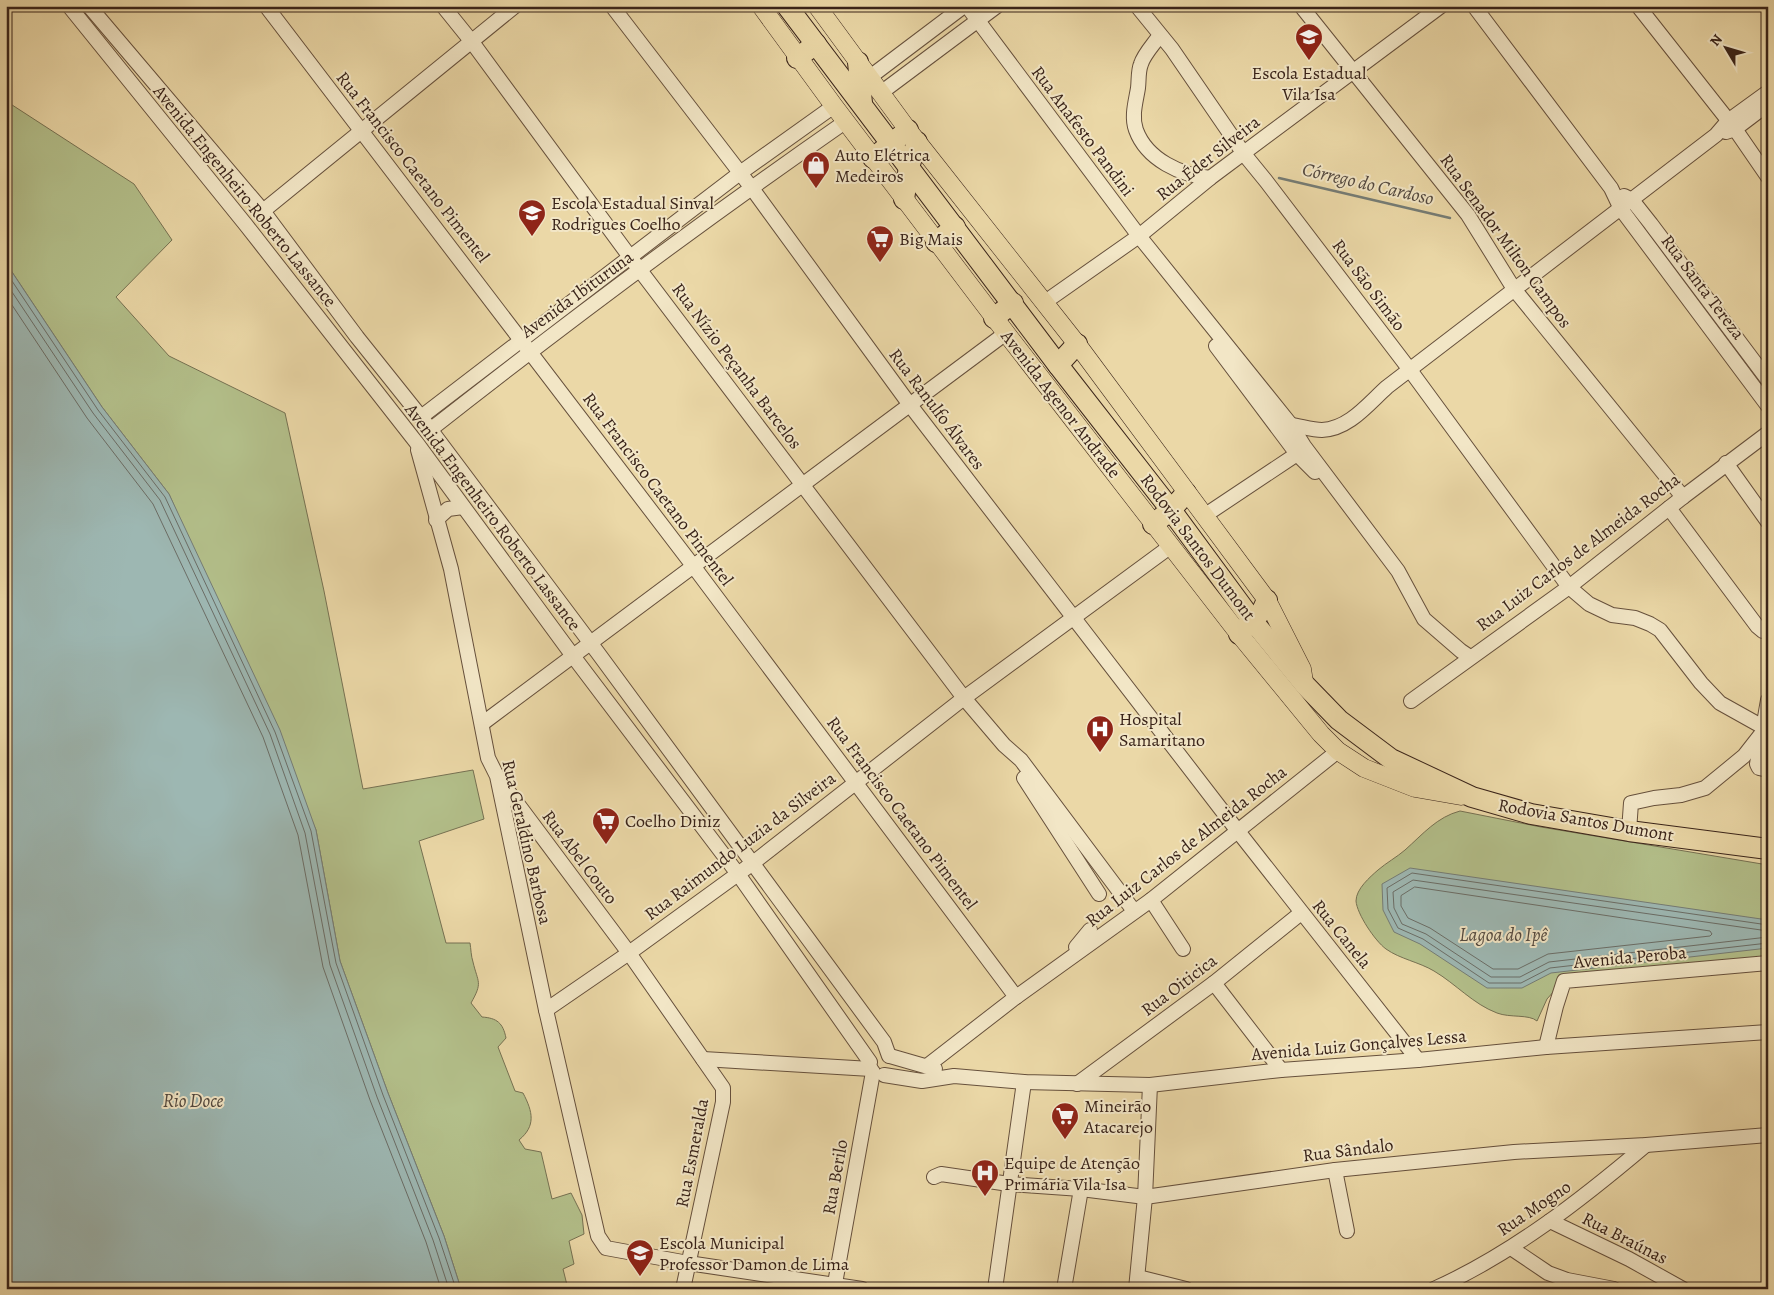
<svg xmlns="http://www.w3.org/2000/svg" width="1774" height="1295" font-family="Alegreya,serif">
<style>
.green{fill:#b3bf8a;stroke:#767152}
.water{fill:#9db7b2;stroke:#757c75}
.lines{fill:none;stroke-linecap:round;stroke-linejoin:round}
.shore{stroke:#6b6d66;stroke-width:1}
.stream{stroke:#757c75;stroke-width:2.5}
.minor-casing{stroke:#66503c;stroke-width:16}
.major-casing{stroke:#392319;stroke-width:19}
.highway-casing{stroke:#392319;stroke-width:22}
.minor{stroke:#f2e6c6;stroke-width:14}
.major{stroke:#ebd8a7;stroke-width:18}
.highway{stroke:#ebd8a7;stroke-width:20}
.labels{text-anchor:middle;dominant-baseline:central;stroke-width:4;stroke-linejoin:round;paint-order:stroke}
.poi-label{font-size:18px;fill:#392319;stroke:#f2e6c6;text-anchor:start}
.street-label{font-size:18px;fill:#392319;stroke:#f2e6c6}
.water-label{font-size:19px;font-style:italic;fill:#52483f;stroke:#f2e6c6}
</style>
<rect width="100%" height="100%" fill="#ebd8a7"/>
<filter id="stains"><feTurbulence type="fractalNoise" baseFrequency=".004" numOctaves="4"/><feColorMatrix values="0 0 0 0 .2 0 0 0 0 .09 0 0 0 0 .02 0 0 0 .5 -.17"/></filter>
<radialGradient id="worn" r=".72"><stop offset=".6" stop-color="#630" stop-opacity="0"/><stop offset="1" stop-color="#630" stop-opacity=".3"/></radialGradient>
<g class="green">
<path d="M6 101 134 184 172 240 116 297 169 356 285 413 324 591 363 789 473 770 484 819 419 841 446 943H470C471 949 471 956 473 962 478 983 483 982 471 1003L482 1017C497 1018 503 1023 506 1038L498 1047 515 1091 523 1093C533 1112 536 1126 519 1140L525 1149 541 1152 552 1199 571 1193 582 1215 584 1234 569 1241 574 1264 563 1269 568 1289H461L444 1236 388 1093 340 961 316 830 169 494 102 407 6 263Z"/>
<path d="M1460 811 1541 827 1768 865V961L1655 972 1555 990 1547 999 1537 1021C1529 1014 1510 1018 1497 1013 1473 1004 1456 984 1434 971 1419 962 1400 959 1386 949 1375 941 1357 914 1356 901 1356 889 1370 877 1378 870 1386 863 1397 857 1405 850 1423 834 1437 817 1460 811Z"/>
</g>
<g class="water">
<path d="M6 263 102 407 169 494 280 730 316 830 340 961 388 1093 444 1236 461 1289H6Z"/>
<path d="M1410 868 1768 920V948L1551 973 1522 988H1487L1420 944 1394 932 1383 910 1382 884Z"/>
</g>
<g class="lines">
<g class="shore">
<path d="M6 272 98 410 165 497 275 732 311 831 336 963 383 1095 439 1238 456 1289"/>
<path d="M6 283 93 413 160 500 270 734 305 833 330 965 377 1097 433 1240 449 1289"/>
<path d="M6 296 87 418 153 504 263 737 298 835 323 967 370 1100 426 1242 441 1289"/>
<path d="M1415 887 1710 931 1712 934 1710 936 1548 954 1518 969H1493L1430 928 1408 918 1401 906V896Z"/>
<path d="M1768 925 1412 873 1387 888 1388 909 1398 928 1423 939 1489 983H1521L1550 968 1768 943"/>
<path d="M1768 931 1413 880 1393 892 1394 908 1402 924 1426 934 1491 977H1520L1549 962 1768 937"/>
</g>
<path class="stream" d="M1279 178 1450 218"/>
<g class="minor-casing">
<g id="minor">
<path d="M69 6 246 225 416 442 573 656 738 874 870 1062"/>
<path d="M89 6 263 211 357 337 421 417 598 653 884 1042 889 1056"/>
<path d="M266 6 694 567 1016 997"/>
<path d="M443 6 472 42 630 257 964 698 1004 745 1021 760 1134 911"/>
<path d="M612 6 751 187 910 405 1237 830 1418 1060"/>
<path d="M967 6 1139 236 1291 425 1304 446 1398 571 1424 619 1461 651 1470 657"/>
<path d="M1137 6 1172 49 1244 154 1266 181 1410 370 1569 587 1589 604 1612 615 1635 618 1650 624 1660 630 1701 683 1720 703 1763 727"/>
<path d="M1301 6 1468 215 1514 289 1683 497"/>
<path d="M1474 6 1611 188 1621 209 1768 406"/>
<path d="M1638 6 1735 129 1768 177"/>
<path d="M1160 35C1154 44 1144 54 1141 64 1138 71 1139 80 1138 88 1136 101 1131 116 1136 130 1147 160 1181 175 1210 178"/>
<path d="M870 77 964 6"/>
<path d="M882 92 997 6"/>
<path d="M1726 132 1735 129 1768 104"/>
<path d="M1624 196 1632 200 1651 224 1768 380"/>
<path d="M263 211 515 6"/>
<path d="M1045 302 1139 236 1210 178 1441 6"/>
<path d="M1216 346 1297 454 1315 472"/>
<path d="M421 417 740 173 834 106"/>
<path d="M1291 425C1300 426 1312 430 1322 430 1349 429 1368 404 1387 387L1716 135 1728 121 1768 92"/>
<path d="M430 430C566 323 704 220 845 122"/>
<path d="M418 450 451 569 488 758 497 776 546 1010 598 1236 606 1248 688 1263 862 1289"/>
<path d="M1726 463 1768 522"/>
<path d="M1669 508 1757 626 1763 631 1768 632"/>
<path d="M1204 516 1297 454"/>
<path d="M436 520 448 509 463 507"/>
<path d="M1768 700 1757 764 1759 768 1768 770"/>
<path d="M1411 701 1569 587 1683 497 1768 433"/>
<path d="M483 723 1006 333"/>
<path d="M1024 778 1099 894"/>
<path d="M499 779 629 953 723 1088V1102L683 1289"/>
<path d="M1629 831 1631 803 1654 798 1681 795 1705 788 1744 756 1762 733"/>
<path d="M1151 900 1183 949"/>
<path d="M1076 947 1090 930"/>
<path d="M1214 983 1281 1070"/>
<path d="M546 1010 629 953 753 863 964 698 1171 546"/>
<path d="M1546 1047 1556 1006 1564 981 1768 963"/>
<path d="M890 1056 935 1069"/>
<path d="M703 1059 871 1069"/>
<path d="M927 1066 1016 997 1151 900 1338 751"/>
<path d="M884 1075 922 1081 954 1076 1024 1082 1150 1085 1281 1070 1418 1060 1546 1047 1768 1032"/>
<path d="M1077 1084 1214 983 1301 913"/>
<path d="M1335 1170 1347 1231"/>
<path d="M934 1177 941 1174 1009 1184 1081 1189 1145 1197 1335 1170 1514 1152 1646 1145 1768 1135"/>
<path d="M1550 1221 1629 1259 1683 1289"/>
<path d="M1511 1248 1548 1273 1567 1280 1614 1289"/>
<path d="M1138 1277 1186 1289"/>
<path d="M834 1289 873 1072"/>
<path d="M995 1289 1024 1082"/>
<path d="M1064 1289 1081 1189"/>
<path d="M1136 1289 1145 1197 1150 1085"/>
<path d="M1434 1289C1512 1254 1581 1200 1646 1145"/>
</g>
</g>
<g class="major-casing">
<g id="major">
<path d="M761 6 834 106 1006 333 1239 634 1321 734 1338 751 1364 768 1415 788 1461 796"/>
<path d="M817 6 908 130 1077 344 1267 600 1302 669 1304 682"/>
</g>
</g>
<g class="highway-casing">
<g id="highway">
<path d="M787 6 1058 365 1171 510 1252 620 1305 685 1339 720 1391 759 1472 797 1531 814 1629 831 1768 849"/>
<path d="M797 58 816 44"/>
<path d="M858 62 862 103"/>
<path d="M873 158 908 130"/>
<path d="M904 199 909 167 917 142"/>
<path d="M936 242 955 227"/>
<path d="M994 318 1013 303"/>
<path d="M1058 365 1077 344"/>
<path d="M1153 524 1171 510 1186 493"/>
<path d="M1239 634 1262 611 1267 600"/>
</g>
</g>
<use href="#minor" class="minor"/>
<use href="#major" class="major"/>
<use href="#highway" class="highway"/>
</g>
<defs>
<g id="school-pin" transform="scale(1.4375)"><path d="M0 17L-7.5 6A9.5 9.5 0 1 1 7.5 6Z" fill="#8f2418" stroke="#f2e6c6"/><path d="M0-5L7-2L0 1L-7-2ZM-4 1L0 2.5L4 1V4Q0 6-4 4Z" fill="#fff"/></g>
<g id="shop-pin" transform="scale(1.4375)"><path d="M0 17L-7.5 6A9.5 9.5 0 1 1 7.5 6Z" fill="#8f2418" stroke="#f2e6c6"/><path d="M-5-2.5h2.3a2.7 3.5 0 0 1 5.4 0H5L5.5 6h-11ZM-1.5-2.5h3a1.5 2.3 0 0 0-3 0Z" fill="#fff"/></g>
<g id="supermarket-pin" transform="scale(1.4375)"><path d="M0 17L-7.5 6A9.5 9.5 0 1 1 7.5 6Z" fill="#8f2418" stroke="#f2e6c6"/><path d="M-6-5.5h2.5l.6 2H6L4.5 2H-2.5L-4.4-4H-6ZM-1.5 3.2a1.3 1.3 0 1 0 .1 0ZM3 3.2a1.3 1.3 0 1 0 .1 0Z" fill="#fff"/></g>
<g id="hospital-pin" transform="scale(1.4375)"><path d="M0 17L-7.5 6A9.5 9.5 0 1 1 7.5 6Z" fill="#8f2418" stroke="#f2e6c6"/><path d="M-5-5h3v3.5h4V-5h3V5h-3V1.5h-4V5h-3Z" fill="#fff"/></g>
</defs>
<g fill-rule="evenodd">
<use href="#school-pin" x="1309" y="37"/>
<use href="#shop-pin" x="816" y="165"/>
<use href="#school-pin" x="532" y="213"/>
<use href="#supermarket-pin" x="880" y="239"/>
<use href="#hospital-pin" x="1100" y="729"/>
<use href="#supermarket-pin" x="606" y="821"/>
<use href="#supermarket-pin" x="1065" y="1116"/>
<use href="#hospital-pin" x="985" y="1173"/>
<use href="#school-pin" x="640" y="1253"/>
</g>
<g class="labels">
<g class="poi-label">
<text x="1309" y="73" text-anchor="middle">Escola Estadual<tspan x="1309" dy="21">Vila Isa</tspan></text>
<text x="835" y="155">Auto Elétrica<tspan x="835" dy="21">Medeiros</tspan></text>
<text x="551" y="203">Escola Estadual Sinval<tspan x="551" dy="21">Rodrigues Coelho</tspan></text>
<text x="899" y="239">Big Mais</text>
<text x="1119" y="719">Hospital<tspan x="1119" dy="21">Samaritano</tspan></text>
<text x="625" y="821">Coelho Diniz</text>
<text x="1084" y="1106">Mineirão<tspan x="1084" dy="21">Atacarejo</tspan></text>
<text x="1004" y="1163">Equipe de Atenção<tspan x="1004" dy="21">Primária Vila Isa</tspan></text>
<text x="659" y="1243">Escola Municipal<tspan x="659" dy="21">Professor Damon de Lima</tspan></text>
</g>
<g class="street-label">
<text transform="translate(1083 131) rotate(53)">Rua Anafesto Pandini</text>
<text transform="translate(1208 158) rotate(-38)">Rua Éder Silveira</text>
<text transform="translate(413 167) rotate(52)">Rua Francisco Caetano Pimentel</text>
<text transform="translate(245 196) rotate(51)">Avenida Engenheiro Roberto Lassance</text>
<text transform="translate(1506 241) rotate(54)">Rua Senador Milton Campos</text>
<text transform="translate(1369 285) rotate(53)">Rua São Simão</text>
<text transform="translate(1703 287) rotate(53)">Rua Santa Tereza</text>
<text transform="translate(577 294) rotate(-36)">Avenida Ibituruna</text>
<text transform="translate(737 366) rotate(53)">Rua Nízio Peçanha Barcelos</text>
<text transform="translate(1061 404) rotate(52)">Avenida Agenor Andrade</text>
<text transform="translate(937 409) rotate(53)">Rua Ranulfo Álvares</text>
<text transform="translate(658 489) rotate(53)">Rua Francisco Caetano Pimentel</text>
<text transform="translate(493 517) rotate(53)">Avenida Engenheiro Roberto Lassance</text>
<text transform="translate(1198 547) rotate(53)">Rodovia Santos Dumont</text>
<text transform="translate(1578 552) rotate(-37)">Rua Luiz Carlos de Almeida Rocha</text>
<text transform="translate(902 813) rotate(53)">Rua Francisco Caetano Pimentel</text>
<text transform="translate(1586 820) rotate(10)">Rodovia Santos Dumont</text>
<text transform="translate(527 842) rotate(77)">Rua Geraldino Barbosa</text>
<text transform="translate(740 846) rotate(-37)">Rua Raimundo Luzia da Silveira</text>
<text transform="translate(1186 846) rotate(-38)">Rua Luiz Carlos de Almeida Rocha</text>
<text transform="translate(580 857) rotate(53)">Rua Abel Couto</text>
<text transform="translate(1342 934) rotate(51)">Rua Canela</text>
<text transform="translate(1630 957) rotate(-5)">Avenida Peroba</text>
<text transform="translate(1179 985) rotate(-37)">Rua Oiticica</text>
<text transform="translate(1359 1045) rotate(-5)">Avenida Luiz Gonçalves Lessa</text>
<text transform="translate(1348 1150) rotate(-7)">Rua Sândalo</text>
<text transform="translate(692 1153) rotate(-79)">Rua Esmeralda</text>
<text transform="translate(835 1177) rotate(-80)">Rua Berilo</text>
<text transform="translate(1534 1208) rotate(-34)">Rua Mogno</text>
<text transform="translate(1625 1238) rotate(27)">Rua Braúnas</text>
</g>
<g class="water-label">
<text transform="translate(1368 184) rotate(13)">Córrego do Cardoso</text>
<text x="1503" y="935">Lagoa do Ipê</text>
<text x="193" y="1101">Rio Doce</text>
</g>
</g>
<rect width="1774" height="1295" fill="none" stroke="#ebd8a7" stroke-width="25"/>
<rect x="8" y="8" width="1759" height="1280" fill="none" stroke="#392319" stroke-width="2.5"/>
<rect x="12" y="12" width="1749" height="1270" fill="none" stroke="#392319"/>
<g transform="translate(1726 48) rotate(308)" stroke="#f2e6c6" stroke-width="4" paint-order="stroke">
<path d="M0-4L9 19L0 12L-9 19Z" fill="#392319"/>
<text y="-8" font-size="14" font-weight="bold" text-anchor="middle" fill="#392319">N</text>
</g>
<rect width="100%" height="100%" filter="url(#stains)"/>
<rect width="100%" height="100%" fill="url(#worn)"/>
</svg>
